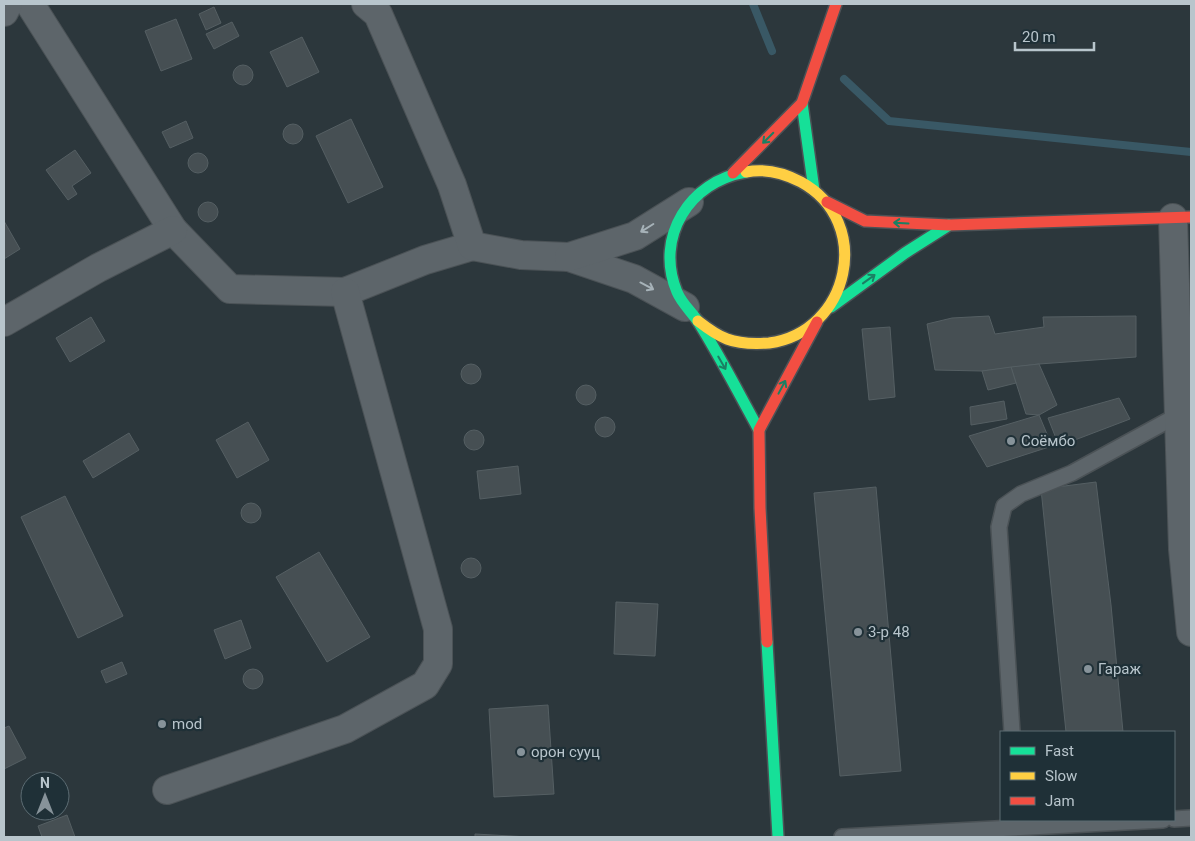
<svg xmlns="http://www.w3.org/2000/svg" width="1195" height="841" font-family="Roboto,sans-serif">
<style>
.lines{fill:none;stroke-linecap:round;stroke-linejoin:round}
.stream{stroke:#395865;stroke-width:8}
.building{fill:#464f53;stroke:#555f63}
.lane-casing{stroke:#4b5256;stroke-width:18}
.street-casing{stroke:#4b5256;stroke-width:30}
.fast-casing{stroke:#4b5256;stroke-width:14}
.slow-casing{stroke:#4b5256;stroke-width:14}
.jam-casing{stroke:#4b5256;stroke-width:14}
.lane{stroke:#5d656a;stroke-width:15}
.street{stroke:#5d656a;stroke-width:28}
.fast{stroke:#16e098;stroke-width:11}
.slow{stroke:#ffcf43;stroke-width:11}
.jam{stroke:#f24e42;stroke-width:11}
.oneway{stroke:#1b7f63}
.oneway2{stroke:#a6b2b8}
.poi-dot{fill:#87939a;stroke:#1f3037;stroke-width:2}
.labels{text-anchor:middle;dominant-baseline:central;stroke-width:4.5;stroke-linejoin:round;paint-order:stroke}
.poi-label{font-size:15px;fill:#b8c5cc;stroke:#1f3037;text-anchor:start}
</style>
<rect width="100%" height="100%" fill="#2c373c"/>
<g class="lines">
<g class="stream">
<path d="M753 4 772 51"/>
<path d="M844 79 889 121 1191 152"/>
</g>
</g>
<g class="building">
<path d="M214 7 221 23 206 30 199 14Z"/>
<path d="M176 19 192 59 161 71 145 31Z"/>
<path d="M232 22 239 36 214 49 206 34Z"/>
<path d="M302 37 319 72 287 87 270 52Z"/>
<circle cx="243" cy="75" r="10"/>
<path d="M351 119 383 187 348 203 316 136Z"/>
<path d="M186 121 193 138 170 148 162 132Z"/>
<circle cx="293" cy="134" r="10"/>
<path d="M75 150 91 173 72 186 77 194 68 200 46 170Z"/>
<circle cx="198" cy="163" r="10"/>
<circle cx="208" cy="212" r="10"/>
<path d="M4 221 20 249 4 259Z"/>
<path d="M989 316 995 334 1044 327 1043 317 1136 316V357L1039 364 982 371 935 370 927 324 952 318Z"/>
<path d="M91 317 105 341 70 362 56 338Z"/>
<path d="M890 327 895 397 869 400 862 329Z"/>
<circle cx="471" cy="374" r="10"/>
<path d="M1039 364 1057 405 1039 415 1026 414 1011 367Z"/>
<path d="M1011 367 1016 383 988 390 982 371Z"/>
<circle cx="586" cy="395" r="10"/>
<path d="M1119 398 1130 419 1059 446 1048 418Z"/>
<path d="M1004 401 1007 419 971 425 970 407Z"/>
<path d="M1039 415 1052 446 987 467 969 436Z"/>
<circle cx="605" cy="427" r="10"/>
<path d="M248 422 269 460 237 478 216 440Z"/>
<circle cx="474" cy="440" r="10"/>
<path d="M129 433 139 450 93 478 83 461Z"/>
<path d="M518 466 521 494 480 499 477 471Z"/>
<path d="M1096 482 1111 605 1123 732H1066L1041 489Z"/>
<path d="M876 487 901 771 840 776 814 493Z"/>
<path d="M65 496 123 616 78 638 21 517Z"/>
<circle cx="251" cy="513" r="10"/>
<path d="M319 552 370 637 327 662 276 577Z"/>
<circle cx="471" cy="568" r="10"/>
<path d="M616 602 658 604 655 656 614 654Z"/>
<path d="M241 620 251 648 225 659 214 630Z"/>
<path d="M122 662 127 674 106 683 101 671Z"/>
<circle cx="253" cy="679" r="10"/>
<path d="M548 705 554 794 494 797 489 709Z"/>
<path d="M9 726 26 758 4 769V728Z"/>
<path d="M67 815 75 837H42L38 826Z"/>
<path d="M475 834 529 837H475Z"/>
</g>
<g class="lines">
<g class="lane-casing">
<g id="lane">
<path d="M1012 732 999 527 1004 506 1021 494 1072 473 1180 414"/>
<path d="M1174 819 1191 818"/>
<path d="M842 837 1163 820"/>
</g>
</g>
<g class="street-casing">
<g id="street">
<path d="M30 4 173 230 230 289 345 292 425 260 472 246"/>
<path d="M366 4 378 14 452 185 472 246 521 255 569 257 634 279 685 307"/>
<path d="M4 12 8 4"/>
<path d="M1173 218 1183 549 1191 632"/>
<path d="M569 257 635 236 689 202"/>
<path d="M4 322 98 268 173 230"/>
<path d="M167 790 345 729 425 685 438 664V629L345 292"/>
</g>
</g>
<g class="fast-casing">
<g id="fast">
<path d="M802 103 814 190"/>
<path d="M746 172C690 181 654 237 677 292 682 304 692 312 699 323 721 358 739 394 759 430"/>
<path d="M831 307 905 253 949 225"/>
<path d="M767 642 778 837"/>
</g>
</g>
<g class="slow-casing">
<path id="slow" d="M698 321C707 328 716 335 727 339 740 344 755 344 769 343 850 332 874 222 801 182 784 173 766 168 746 172"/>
</g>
<g class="jam-casing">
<g id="jam">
<path d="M733 173 802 103 836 4"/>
<path d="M827 202 865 221 949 225 1191 217"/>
<path d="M767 642 760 508 759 430 817 322"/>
</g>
</g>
<use href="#lane" class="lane"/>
<use href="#street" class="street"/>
<use href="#fast" class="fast"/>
<use href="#slow" class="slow"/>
<use href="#jam" class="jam"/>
</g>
<defs><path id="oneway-shaft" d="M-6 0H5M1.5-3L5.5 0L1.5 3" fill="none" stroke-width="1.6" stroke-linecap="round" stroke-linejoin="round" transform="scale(1.25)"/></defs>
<g class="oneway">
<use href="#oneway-shaft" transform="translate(768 138) rotate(135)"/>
<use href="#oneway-shaft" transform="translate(901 223) rotate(-177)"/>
<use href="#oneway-shaft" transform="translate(869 279) rotate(-36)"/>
<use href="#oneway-shaft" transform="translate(722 363) rotate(60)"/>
<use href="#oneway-shaft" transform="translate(782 387) rotate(-62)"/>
</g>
<g class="oneway2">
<use href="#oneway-shaft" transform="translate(647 228) rotate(148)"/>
<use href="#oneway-shaft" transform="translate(647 286) rotate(28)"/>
</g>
<g class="poi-dot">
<circle cx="1011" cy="441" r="5"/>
<circle cx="858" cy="632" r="5"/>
<circle cx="1088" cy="669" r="5"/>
<circle cx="162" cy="724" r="5"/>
<circle cx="521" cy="752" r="5"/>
</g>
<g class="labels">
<g class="poi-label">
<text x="1021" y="441">Соёмбо</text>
<text x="868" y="632">3-р 48</text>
<text x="1098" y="669">Гараж</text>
<text x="172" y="724">mod</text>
<text x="531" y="752">орон сууц</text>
</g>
</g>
<rect width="1195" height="841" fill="none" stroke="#b8c5cc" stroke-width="10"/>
<rect x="1000" y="731" width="175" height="90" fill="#1f3037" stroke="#5c6c73"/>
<rect x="1010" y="747" width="25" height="8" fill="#16e098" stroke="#5c6c73"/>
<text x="1045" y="756" font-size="15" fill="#b8c5cc">Fast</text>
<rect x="1010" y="772" width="25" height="8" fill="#ffcf43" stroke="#5c6c73"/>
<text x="1045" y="781" font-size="15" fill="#b8c5cc">Slow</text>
<rect x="1010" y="797" width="25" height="8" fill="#f24e42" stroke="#5c6c73"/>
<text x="1045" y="806" font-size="15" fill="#b8c5cc">Jam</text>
<g transform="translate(45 796)"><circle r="24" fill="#1f3037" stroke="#5c6c73"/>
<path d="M0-4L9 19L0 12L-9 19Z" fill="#87939a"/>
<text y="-8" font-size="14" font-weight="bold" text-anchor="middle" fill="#b8c5cc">N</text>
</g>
<path d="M1015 42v8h79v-8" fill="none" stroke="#b8c5cc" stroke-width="2.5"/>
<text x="1022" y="42" font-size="15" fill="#b8c5cc" stroke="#1f3037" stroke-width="4" paint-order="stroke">20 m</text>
</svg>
